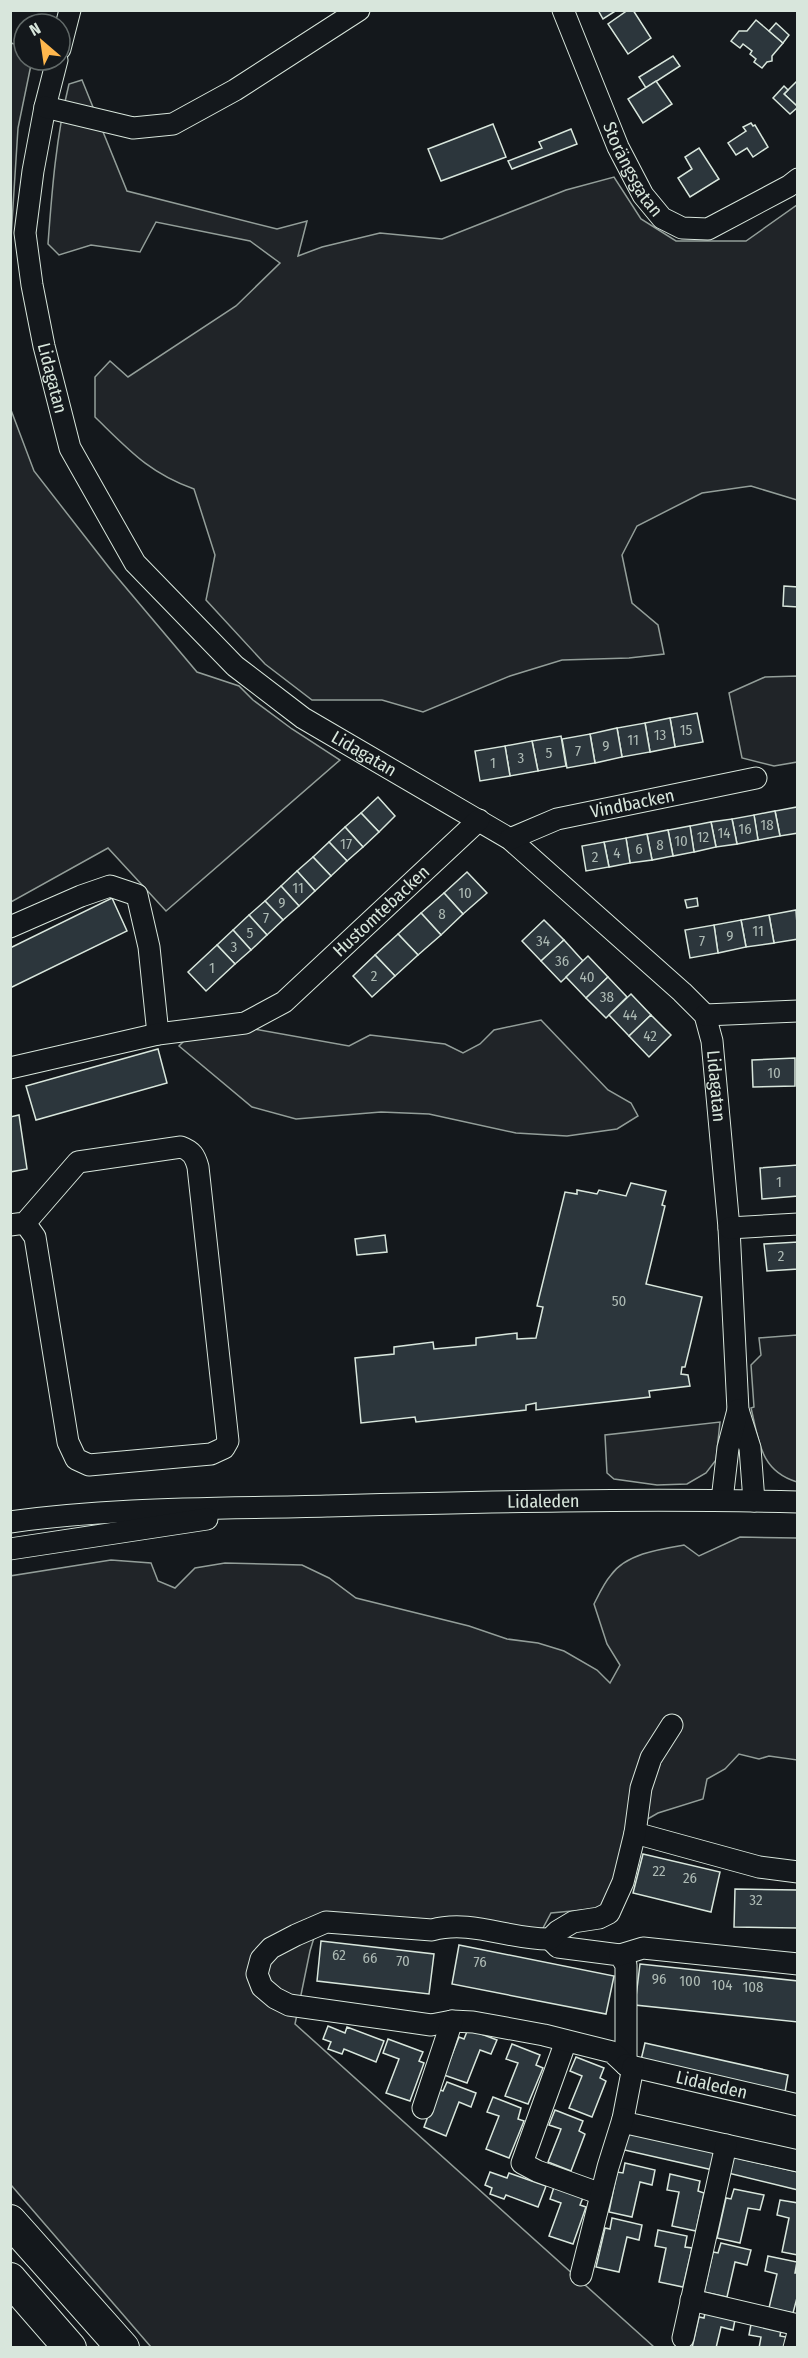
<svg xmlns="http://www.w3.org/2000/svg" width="808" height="2358" font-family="'Fira Sans Condensed',sans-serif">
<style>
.green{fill:#202428;stroke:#939e99;stroke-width:1.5}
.building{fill:#2c363c;stroke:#d8e6dc;stroke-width:1.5}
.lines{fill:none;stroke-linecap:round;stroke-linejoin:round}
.minor-casing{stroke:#d8e6dc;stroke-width:23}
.highway-casing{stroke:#d8e6dc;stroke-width:34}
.minor{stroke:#14181c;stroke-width:21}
.highway{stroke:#14181c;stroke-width:32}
.labels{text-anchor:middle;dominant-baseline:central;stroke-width:4.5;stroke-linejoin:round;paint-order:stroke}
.number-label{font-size:15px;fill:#adbab4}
.street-label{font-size:18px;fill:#d8e6dc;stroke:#14181c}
</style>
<rect width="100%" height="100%" fill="#14181c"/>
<g class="green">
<path d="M11 43 24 47V60H32L18 128 11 238Z"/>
<path d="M82 80 127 191 277 229 307 221 298 256 322 247 380 233 442 239 566 190 614 177 641 219 676 241H746L797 205V500L751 486 702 493 637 526 622 555 632 603 658 625 664 654 629 658 562 660 510 676 423 712 382 700H312L265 664 206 600 215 555 194 489C149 473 129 450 95 417V377L110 361 128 377 236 306 280 263 250 241 156 222 140 252 91 245 59 255 48 244C52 190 56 137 69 84Z"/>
<path d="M11 410 34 471 111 570 197 672 239 686 253 700 292 729 340 760 166 911 108 848 11 902Z"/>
<path d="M797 676V762L774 766 742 758 729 693 765 677Z"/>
<path d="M541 1020 608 1090 631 1103 638 1116 617 1129 567 1136 516 1133 429 1114 381 1112 296 1119 252 1107 179 1046 186 1039 248 1028 349 1046 370 1035 445 1044 463 1053 480 1044 494 1030Z"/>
<path d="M797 1335V1482C760 1471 759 1441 751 1408L754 1407 751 1365 761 1355 759 1338Z"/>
<path d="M720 1422 716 1460 706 1473 687 1484 657 1485 614 1479 607 1473 605 1435Z"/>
<path d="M740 1537 797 1538V1760L769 1756 759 1759 739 1754 725 1769 707 1779 703 1799 658 1813 644 1821 604 1908 551 1913 543 1928 522 1930 443 1922 320 1918 310 1951 295 2024 654 2347H151L11 2185 10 1576 111 1560 151 1563 158 1581 175 1588 195 1568 225 1563 302 1565 329 1578 356 1598 469 1626 507 1639 538 1643 564 1651 597 1670 610 1683 620 1665 607 1644 594 1604C599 1594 604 1583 611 1575 626 1554 660 1549 684 1545L699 1556Z"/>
</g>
<g class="building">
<path d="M598 10H617L603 19Z"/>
<path d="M628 10H633L651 38 628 54 608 24Z"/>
<path d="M756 20 783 43 772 56V61L767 62 762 68 754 62 756 59 750 54 752 51 743 44 740 48 731 41 739 31H747Z"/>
<path d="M776 23 789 35 783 43 769 31Z"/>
<path d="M673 56 680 66 646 88 639 77Z"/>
<path d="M798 80V107L784 94Z"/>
<path d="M656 81 672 104 643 123 628 99Z"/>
<path d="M784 86 788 90 784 94 798 107 790 114 773 98Z"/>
<path d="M751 123 753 126 755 125 768 147 753 157 747 148 736 155 728 143 746 131 743 127Z"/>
<path d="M493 124 506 157 441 181 428 149Z"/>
<path d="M571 129 577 144 512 169 508 161 542 148 539 142Z"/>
<path d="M699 148 719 179 690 197 678 178 692 169 685 157Z"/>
<path d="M784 586 798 587V607L783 606Z"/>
<path d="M697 713 703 742 675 747 670 718Z"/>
<path d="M670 718 675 747 650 752 645 723Z"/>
<path d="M645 723 650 752 622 757 617 728Z"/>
<path d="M617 728 622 757 595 763 590 734Z"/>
<path d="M590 734 595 763 567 768 562 739Z"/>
<path d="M561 736 566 766 538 771 532 741Z"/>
<path d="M532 741 538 771 510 776 505 746Z"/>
<path d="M505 746 510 776 480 781 475 751Z"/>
<path d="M378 797 395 816 379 832 361 813Z"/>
<path d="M797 807 798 833 780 836 775 811Z"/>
<path d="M775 811 780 836 758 840 754 815Z"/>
<path d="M361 813 379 832 363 847 345 827Z"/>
<path d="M754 815 758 840 737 844 732 819Z"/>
<path d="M732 819 737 844 716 847 711 822Z"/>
<path d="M711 822 716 847 694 852 690 826Z"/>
<path d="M690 826 694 852 673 856 668 830Z"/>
<path d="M345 827 363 847 347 861 329 842Z"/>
<path d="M668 830 673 856 652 860 647 834Z"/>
<path d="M647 834 652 860 630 863 626 838Z"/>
<path d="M626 838 630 863 609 867 604 842Z"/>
<path d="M329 842 347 861 331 876 313 857Z"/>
<path d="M604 842 609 867 586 871 582 846Z"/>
<path d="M313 857 331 876 315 891 297 871Z"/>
<path d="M297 871 315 891 299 906 281 886Z"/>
<path d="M467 872 487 893 463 914 444 893Z"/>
<path d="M281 886 299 906 283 920 265 901Z"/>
<path d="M444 893 463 914 441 935 421 913Z"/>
<path d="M112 898 127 931 10 988V948Z"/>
<path d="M697 898 698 906 687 908 685 900Z"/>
<path d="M265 901 283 920 267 935 249 915Z"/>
<path d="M796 910 798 939 774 943 769 915Z"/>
<path d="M421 913 441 935 418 955 398 934Z"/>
<path d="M249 915 267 935 251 950 233 930Z"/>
<path d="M769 915 774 943 746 947 741 920Z"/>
<path d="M544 920 564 940 541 961 522 941Z"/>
<path d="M741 920 746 947 718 953 714 925Z"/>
<path d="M714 925 718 953 690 958 685 930Z"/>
<path d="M233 930 251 950 235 964 217 945Z"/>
<path d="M398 934 418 955 395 976 375 955Z"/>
<path d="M564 940 583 961 561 982 541 961Z"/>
<path d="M217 945 235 964 206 991 188 972Z"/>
<path d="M375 955 395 976 372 997 353 976Z"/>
<path d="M588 956 608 977 586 998 566 977Z"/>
<path d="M608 977 627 997 606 1018 586 998Z"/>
<path d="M631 994 651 1015 629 1036 609 1015Z"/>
<path d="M651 1015 671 1035 649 1057 629 1036Z"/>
<path d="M158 1049 167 1083 36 1120 26 1086Z"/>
<path d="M795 1058V1086L753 1087 752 1060Z"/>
<path d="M19 1115 27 1169 10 1172V1117Z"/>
<path d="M798 1165V1196L762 1199 760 1168Z"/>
<path d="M631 1183 666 1191 662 1205 665 1206 646 1284 702 1297 685 1367H682L681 1374 688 1375 690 1386 649 1391 650 1397 536 1410V1403L526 1405V1410L416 1422 415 1417 361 1423 355 1358 394 1354V1347L433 1342 434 1349 476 1345V1338L517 1333V1339L536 1338 543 1307 537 1306 565 1192 577 1194V1190L597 1194 599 1190 626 1196Z"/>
<path d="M385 1235 387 1252 357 1255 355 1239Z"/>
<path d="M798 1242V1269L767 1271 764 1244Z"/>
<path d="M643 1854 720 1872 711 1912 633 1893Z"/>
<path d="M735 1889 798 1890V1928L734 1927Z"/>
<path d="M321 1941 434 1954 429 1994 317 1981Z"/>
<path d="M459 1945 614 1976 606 2014 452 1984Z"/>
<path d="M640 1964 798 1981V2022L635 2005Z"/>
<path d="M328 2026 345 2033 347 2027 384 2041 376 2062 344 2049 342 2054 328 2049 331 2042 323 2039Z"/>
<path d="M468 2029 497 2040 491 2054 480 2050 467 2083 444 2075 459 2037 464 2039Z"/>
<path d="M388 2039 423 2052 419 2061 424 2063 410 2101 386 2093 399 2059 383 2053Z"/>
<path d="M645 2043 788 2075 785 2092 641 2060Z"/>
<path d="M512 2044 540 2055 536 2065 543 2068 528 2104 505 2096 518 2063 506 2059Z"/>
<path d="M576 2057 604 2068 600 2078 606 2081 592 2117 569 2108 582 2076 570 2071Z"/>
<path d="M447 2082 476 2093 471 2107 459 2102 446 2136 424 2127 438 2089 443 2091Z"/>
<path d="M493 2097 521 2108 518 2119 524 2121 509 2158 486 2149 499 2116 487 2112Z"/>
<path d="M555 2110 583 2121 579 2131 585 2134 571 2171 548 2162 561 2129 549 2125Z"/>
<path d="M624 2131 717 2153 713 2170 620 2149Z"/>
<path d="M732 2157 798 2172V2190L728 2173Z"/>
<path d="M625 2163 655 2170 652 2185 640 2182 632 2217 609 2212 617 2172 623 2173Z"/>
<path d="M490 2172 507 2178 509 2173 546 2186 538 2207 506 2195 504 2199 490 2194 492 2188 485 2185Z"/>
<path d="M670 2174 700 2181 698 2191 704 2193 696 2231 672 2226 679 2192 667 2190Z"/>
<path d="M555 2184 584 2195 580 2205 586 2207 573 2244 549 2236 561 2203 550 2199Z"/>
<path d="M734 2189 764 2195 760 2210 748 2208 740 2243 717 2238 726 2198 731 2199Z"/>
<path d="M780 2200 798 2203V2255L782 2252 789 2218 777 2215Z"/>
<path d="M612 2218 642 2225 639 2240 627 2237 619 2272 596 2267 605 2228 610 2229Z"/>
<path d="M658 2230 687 2236 685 2247 692 2248 683 2287 659 2282 666 2248 655 2246Z"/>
<path d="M721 2243 751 2250 747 2265 735 2262 727 2297 704 2292 713 2252 718 2253Z"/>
<path d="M768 2256 797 2262 795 2273H798V2294L793 2313 769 2308 777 2274 765 2271Z"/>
<path d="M706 2308 736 2315 733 2330 721 2327 716 2348H692L699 2317 704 2318Z"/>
<path d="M752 2319 782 2325 780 2336 786 2337 784 2348H759L761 2337 749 2335Z"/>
</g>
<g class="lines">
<g class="minor-casing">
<g id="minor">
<path id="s1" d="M563 10 618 147 643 195 662 218 682 228 708 229 789 186 798 179"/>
<path d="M60 49 70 10"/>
<path id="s2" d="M57 60 45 107 33 171 25 233 32 285 44 346 70 448 135 563 235 666 303 718 510 839 682 992 705 1015 712 1041 729 1228 738 1410 750 1448 754 1501"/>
<path d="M45 107 133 128 173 124 235 90 359 10"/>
<path id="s3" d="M510 839 557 819 756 778"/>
<path d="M10 927 81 896 110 886 137 895 149 947 158 1034"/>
<path d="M705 1015 798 1011"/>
<path id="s4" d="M10 1068 158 1034 245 1023 284 1002 479 820"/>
<path d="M10 1225 25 1223 78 1162 181 1147C192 1151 195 1156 198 1167L228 1441 224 1448 211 1454 89 1465 76 1459 68 1442 35 1237 25 1223"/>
<path d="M729 1228 798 1224"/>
<path d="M722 1500 728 1448 738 1410"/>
<path id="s5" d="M10 1522C115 1507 221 1509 327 1506 484 1502 640 1498 798 1502"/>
<path d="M10 1549 207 1519"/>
<path d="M635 1833 759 1867 798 1872"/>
<path d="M550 1939 558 1947 620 1955 626 1965V2065"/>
<path d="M620 1955 643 1948 798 1964"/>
<path d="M566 2041 522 2163 537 2171 601 2194"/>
<path d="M626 2065 612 2052 544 2035 473 2022 452 2021 431 2025 289 2005 275 1998 262 1987 257 1974 261 1959 271 1948 296 1935 326 1922 432 1930C471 1919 511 1940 550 1939L558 1931 573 1922 599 1918 609 1913 623 1882 635 1833 641 1788 651 1758 672 1725"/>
<path id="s6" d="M626 2065 798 2105"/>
<path d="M633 2067 623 2119 631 2124 798 2161"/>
<path d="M423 2108 452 2021"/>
<path d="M581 2275 608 2167 623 2119"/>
<path d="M691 2300 798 2325"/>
<path d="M683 2338 726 2145"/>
<path d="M794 2348 798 2333"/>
</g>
</g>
<g class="highway-casing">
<g id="highway">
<path d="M10 2221 123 2348"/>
<path d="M10 2279 70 2348"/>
</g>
</g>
<use href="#minor" class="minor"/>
<use href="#highway" class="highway"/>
</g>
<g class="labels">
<g class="number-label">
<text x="686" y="730">15</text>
<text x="660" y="735">13</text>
<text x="633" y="740">11</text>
<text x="606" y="746">9</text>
<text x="578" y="751">7</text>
<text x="549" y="753">5</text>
<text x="521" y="758">3</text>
<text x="493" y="763">1</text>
<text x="767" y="825">18</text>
<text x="745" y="829">16</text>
<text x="724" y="833">14</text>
<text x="703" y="837">12</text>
<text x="681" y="841">10</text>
<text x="346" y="844">17</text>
<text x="660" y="845">8</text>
<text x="639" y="849">6</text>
<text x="617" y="853">4</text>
<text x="595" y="857">2</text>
<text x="298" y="888">11</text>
<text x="465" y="893">10</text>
<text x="282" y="903">9</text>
<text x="442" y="914">8</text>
<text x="266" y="918">7</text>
<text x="758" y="931">11</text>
<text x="250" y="933">5</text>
<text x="730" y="936">9</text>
<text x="543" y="941">34</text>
<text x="702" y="941">7</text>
<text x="234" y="947">3</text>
<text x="562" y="961">36</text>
<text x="212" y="968">1</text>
<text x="374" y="976">2</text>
<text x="587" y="977">40</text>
<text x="607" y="997">38</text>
<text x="630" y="1015">44</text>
<text x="650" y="1036">42</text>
<text x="774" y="1073">10</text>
<text x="779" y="1182">1</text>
<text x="781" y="1256">2</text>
<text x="619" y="1301">50</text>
<text x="659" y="1871">22</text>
<text x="690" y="1878">26</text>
<text x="756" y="1900">32</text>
<text x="339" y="1955">62</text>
<text x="370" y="1958">66</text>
<text x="403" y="1961">70</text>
<text x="480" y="1962">76</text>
<text x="659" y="1979">96</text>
<text x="690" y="1981">100</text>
<text x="722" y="1985">104</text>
<text x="753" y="1987">108</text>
</g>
<g class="street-label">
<text stroke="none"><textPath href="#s1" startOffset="174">Storängsgatan</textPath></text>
<text stroke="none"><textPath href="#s2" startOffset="324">Lidagatan</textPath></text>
<text stroke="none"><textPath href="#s2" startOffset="828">Lidagatan</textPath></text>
<text stroke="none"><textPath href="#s3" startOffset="128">Vindbacken</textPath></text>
<text stroke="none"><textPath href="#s4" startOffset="417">Hustomtebacken</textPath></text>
<text stroke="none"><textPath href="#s2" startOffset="1332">Lidagatan</textPath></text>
<text stroke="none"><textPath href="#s5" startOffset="534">Lidaleden</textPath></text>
<text stroke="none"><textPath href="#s6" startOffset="88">Lidaleden</textPath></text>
</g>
</g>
<rect width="808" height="2358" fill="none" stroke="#d8e6dc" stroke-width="24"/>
<g transform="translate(42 42) rotate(331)"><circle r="28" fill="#14181c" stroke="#626a69" stroke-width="1.5"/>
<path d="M0-4.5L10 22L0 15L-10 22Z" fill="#ffb74d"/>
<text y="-9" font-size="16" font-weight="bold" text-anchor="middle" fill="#d8e6dc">N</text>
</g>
</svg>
